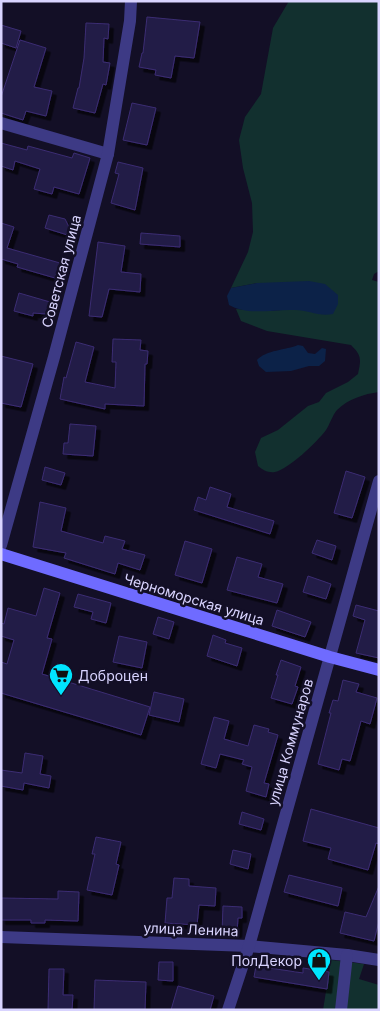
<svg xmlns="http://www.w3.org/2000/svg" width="380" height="1011" font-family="Inter,sans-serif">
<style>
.green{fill:#12302f}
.water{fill:#0c2248}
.building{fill:#241b47;stroke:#3b2d73;filter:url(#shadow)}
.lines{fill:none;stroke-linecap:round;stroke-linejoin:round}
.street{stroke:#3d3a85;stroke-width:12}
.secondary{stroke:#6f6bff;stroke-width:12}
.labels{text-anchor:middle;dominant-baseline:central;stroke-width:5;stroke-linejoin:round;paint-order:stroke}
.street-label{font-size:14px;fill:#d9d4ff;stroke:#130f26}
.poi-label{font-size:14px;fill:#d9d4ff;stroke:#130f26;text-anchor:start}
</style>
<defs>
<filter id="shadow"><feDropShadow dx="4.5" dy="4.5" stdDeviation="0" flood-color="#0009"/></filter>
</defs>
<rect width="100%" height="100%" fill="#130f26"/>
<g class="green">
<path d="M289 1H379V271L374 274 372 280 379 282V392C364 394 348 399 337 410 332 416 330 424 326 430 317 442 289 469 275 472 268 473 263 470 258 466L255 452 261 438 278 430 308 406 319 402 326 393 348 382 358 374C361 359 362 356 351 345L267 331 241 321 236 309 268 311 296 309 257 283 231 288 248 252 253 232 252 203 243 168 239 140 245 117 261 94 273 28Z"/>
<path d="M331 960 364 964 359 979 379 985V1010H323Z"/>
</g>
<g class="water">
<path d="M309 281 325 284 338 295V304L333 314C319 317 308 310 295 310 273 309 248 316 229 305L227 296 231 288 257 283Z"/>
<path d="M298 345 303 346 308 353 315 354 322 348 326 349 325 361 319 366H309L291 371 266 372 259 366 257 360C266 350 286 350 298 345Z"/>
</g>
<g class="building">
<path d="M147 17 200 22 194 58 175 56 171 78 155 75 156 70 139 67 142 53H143Z"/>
<path d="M86 23 109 24 108 39 104 38 103 62 110 63 106 85 103 84 95 113 73 108 78 88H79L84 58Z"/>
<path d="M1 25 21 31 16 48 1 43Z"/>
<path d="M20 40 46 48 34 87 52 91 46 116 26 111 23 120 1 113V97Z"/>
<path d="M132 103 156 108 147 145 123 140Z"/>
<path d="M1 143 27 150 28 146 72 158 74 153 90 158 79 194 54 187 52 194 34 189 40 169 15 161 13 170 1 166Z"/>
<path d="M118 162 143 168 135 210 111 203 119 174 115 173Z"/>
<path d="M49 215 65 219 74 237 45 228Z"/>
<path d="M1 223 14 227 7 248 60 263 55 278 17 267 18 264 1 259Z"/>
<path d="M141 233 180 236V247L140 244Z"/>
<path d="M98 242 125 246 121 272 141 274 140 292 109 289 102 317 89 316Z"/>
<path d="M19 293 50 302 47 314 33 313V316L14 311Z"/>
<path d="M113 339 141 340 140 350 148 351 147 364H145L144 406 105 404V409L60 399 64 377 66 378 76 342 94 347 85 382 115 388 116 362H112Z"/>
<path d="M1 356 33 364 21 407 1 403Z"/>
<path d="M70 424 96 426 93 456 63 454 64 443H68Z"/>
<path d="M45 467 65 473 61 485 42 480Z"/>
<path d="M346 471 365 477 352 518 334 513Z"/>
<path d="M210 487 231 494 227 507 274 521 270 534 194 510 198 497 206 500Z"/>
<path d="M40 502 66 508 61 531 103 543 105 536 125 541 122 549 145 555 140 570 118 563 115 574 64 558 66 553 33 547Z"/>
<path d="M317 540 336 546 332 560 312 553Z"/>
<path d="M185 541 212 549 202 583 175 575Z"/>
<path d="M237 557 262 564 258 577 283 584 277 603 227 590Z"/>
<path d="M308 576 331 584 326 599 303 592Z"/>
<path d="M44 588 60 593 47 638 52 639 42 674 150 707 141 735 1 693V662L7 664 14 640 1 636V623L4 624 8 608 36 616Z"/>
<path d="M78 594 111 603 106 623 91 619 93 612 74 607Z"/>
<path d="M356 605 379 611V658L356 653 365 620 353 616Z"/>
<path d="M277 610 311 622 305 637 272 626Z"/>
<path d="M158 617 174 622 169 639 153 634Z"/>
<path d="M213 635 226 640 225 643 242 648 237 666 207 656Z"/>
<path d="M119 636 147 642 142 668 113 662Z"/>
<path d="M281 660 301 667 295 686 298 687 292 704 271 698 278 675H276Z"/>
<path d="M343 680 359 684 356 692 377 698 370 724 361 721 350 761 342 759 339 770 318 764 331 713H329L333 700 338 701Z"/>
<path d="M154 692 184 699 179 722 149 715Z"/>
<path d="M214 717 229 721 224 739 248 746 254 725 269 729 268 732 278 735 264 783 269 784 266 797 246 791 252 767 242 764 244 760 220 754 216 768 201 764Z"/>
<path d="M25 753 43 756 40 774 51 776 49 788 24 783 23 790 1 786V770L22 773Z"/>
<path d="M311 809 379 828V844L376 843 368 870 328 859 331 848 303 841Z"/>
<path d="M242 812 264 819 261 830 239 824Z"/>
<path d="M96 837 121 842 116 864 119 865 112 895 87 890 95 854H92Z"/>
<path d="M233 850 251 854 248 869 230 864Z"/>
<path d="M289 875 342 888 338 906 284 892Z"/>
<path d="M174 878 189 879V886L216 888 215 906 199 905 197 925 165 923 167 898H172Z"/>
<path d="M379 886V921L374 941 340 933 345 912 366 917Z"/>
<path d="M58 891 79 892 78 921 45 920V923H31V920H1V898L58 899Z"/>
<path d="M223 906 242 907V918H238L237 933H222Z"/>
<path d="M159 962H173V981L158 980Z"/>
<path d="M256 966 303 973V968L329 972 327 989 254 977Z"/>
<path d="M49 969H64L63 995H73L72 1010H48Z"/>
<path d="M95 980 146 982 145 1010H94Z"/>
<path d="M178 986 214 996 210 1010H171Z"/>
</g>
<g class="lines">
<g class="street">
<path d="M1 123 108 154"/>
<path d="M1 545 54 357 108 154 130 21 131 1"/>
<path d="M1 937 249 946 347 955 379 960"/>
<path d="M228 1010 249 946 379 481"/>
<path d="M341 1010 347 955"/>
</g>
<path class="secondary" d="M1 554 330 657 379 670"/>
</g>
<defs>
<g id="supermarket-pin" transform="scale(1.25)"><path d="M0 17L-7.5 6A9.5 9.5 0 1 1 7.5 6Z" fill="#00e5ff" stroke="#130f26"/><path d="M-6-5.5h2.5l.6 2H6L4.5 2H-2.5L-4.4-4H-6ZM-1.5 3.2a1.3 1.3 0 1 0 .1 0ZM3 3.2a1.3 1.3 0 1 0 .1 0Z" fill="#111"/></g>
<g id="shop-pin" transform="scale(1.25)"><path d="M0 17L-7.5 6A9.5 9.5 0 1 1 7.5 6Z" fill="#00e5ff" stroke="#130f26"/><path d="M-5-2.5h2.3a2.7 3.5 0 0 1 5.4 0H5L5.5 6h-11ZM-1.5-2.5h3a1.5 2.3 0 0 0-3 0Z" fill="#111"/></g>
</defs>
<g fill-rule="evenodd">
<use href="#supermarket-pin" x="61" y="675"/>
<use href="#shop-pin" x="319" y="960"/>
</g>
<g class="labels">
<g class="street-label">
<text transform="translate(61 271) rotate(-75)">Советская улица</text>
<text transform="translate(194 599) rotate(17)">Черноморская улица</text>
<text transform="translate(290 742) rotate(-74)">улица Коммунаров</text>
<text transform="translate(191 929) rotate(2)">улица Ленина</text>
</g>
<g class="poi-label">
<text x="78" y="675">Доброцен</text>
<text x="302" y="960" text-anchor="end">ПолДекор</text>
</g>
</g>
<rect width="380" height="1011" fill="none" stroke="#d9d4ff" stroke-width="5"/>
</svg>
